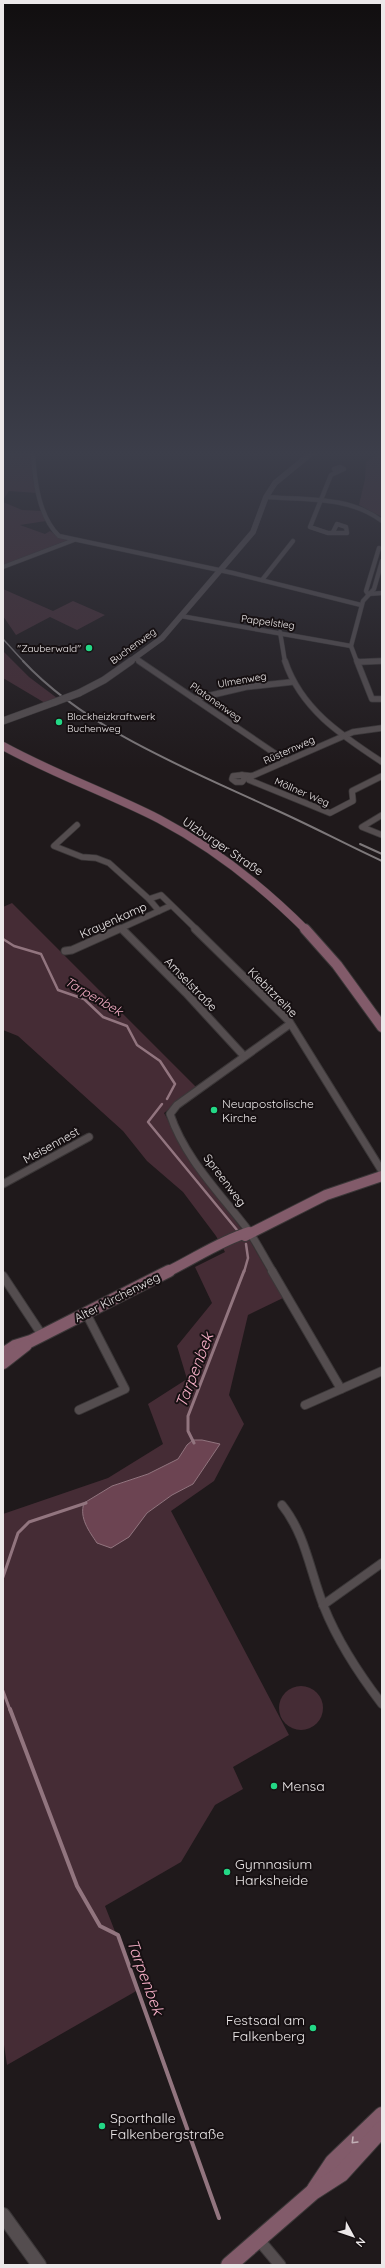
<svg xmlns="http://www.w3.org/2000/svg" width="385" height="2268" font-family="Quicksand,sans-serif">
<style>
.green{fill:#452c35;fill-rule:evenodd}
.water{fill:#6c4452;stroke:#92757f}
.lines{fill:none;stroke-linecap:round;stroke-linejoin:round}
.stream-far2{stroke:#92757f;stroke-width:2.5}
.stream-far1{stroke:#92757f;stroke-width:3}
.stream{stroke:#92757f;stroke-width:4}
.minor-far4-casing{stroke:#3b3738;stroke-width:5}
.minor-far3-casing{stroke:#3b3738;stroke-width:7}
.minor-far2-casing{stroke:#3b3738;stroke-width:9}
.minor-far1-casing{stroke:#3b3738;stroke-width:10}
.minor-casing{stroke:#3b3738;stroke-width:13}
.tertiary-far2-casing{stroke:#3b3738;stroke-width:6}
.tertiary-far1-casing{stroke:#3b3738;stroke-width:8}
.tertiary-casing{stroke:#3b3738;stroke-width:16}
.secondary-far3-casing{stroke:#3b3738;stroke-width:9}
.secondary-far2-casing{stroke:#3b3738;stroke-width:12}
.secondary-far1-casing{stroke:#3b3738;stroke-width:14}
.secondary-casing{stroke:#3b3738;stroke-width:18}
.minor-far4{stroke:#544d4f;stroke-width:4}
.minor-far3{stroke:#544d4f;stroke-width:5.5}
.minor-far2{stroke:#544d4f;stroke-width:7}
.minor-far1{stroke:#544d4f;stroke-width:8}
.minor{stroke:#544d4f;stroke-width:11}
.tertiary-far2{stroke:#544d4f;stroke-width:5.5}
.tertiary-far1{stroke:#544d4f;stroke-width:7}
.tertiary{stroke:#544d4f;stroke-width:14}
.secondary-far3{stroke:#825b6a;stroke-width:8}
.secondary-far2{stroke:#825b6a;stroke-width:10}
.secondary-far1{stroke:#825b6a;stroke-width:12}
.secondary{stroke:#825b6a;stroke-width:16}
.rail-far1{stroke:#7d787a;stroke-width:1.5}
.rail{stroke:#7d787a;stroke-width:2}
.tertiary-bridge-casing{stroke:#3b3738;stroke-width:8;stroke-linecap:butt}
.tertiary-bridge{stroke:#544d4f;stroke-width:7}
.oneway{stroke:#c2b0b6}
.poi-dot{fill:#23d886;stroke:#161012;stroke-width:1.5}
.labels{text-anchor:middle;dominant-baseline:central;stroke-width:4;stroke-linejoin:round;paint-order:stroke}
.far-street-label{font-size:10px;fill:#ece8e9;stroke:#161012}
.far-poi-label{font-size:10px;fill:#ece8e9;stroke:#161012;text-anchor:end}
.street-label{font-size:12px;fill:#ece8e9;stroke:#161012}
.poi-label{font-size:12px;fill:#ece8e9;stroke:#161012;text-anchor:start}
.water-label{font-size:13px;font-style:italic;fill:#f5aec6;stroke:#161012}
.near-poi-label{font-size:14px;fill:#ece8e9;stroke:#161012;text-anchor:start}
.near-water-label{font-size:16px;font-style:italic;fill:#f5aec6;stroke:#161012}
</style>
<rect width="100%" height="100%" fill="#1f191b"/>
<g class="green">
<path d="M3 451H31L33 481 37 493 9 491 3 500Z"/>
<path d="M382 452V517L359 505 365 479 366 462Z"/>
<path d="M3 502 22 510 43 511 46 521 20 525 45 534 50 531 58 537 68 540 3 565Z"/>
<path d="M3 589 53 611 73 601 105 615 77 630 50 617 16 635 3 616Z"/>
<path d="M3 651 29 677 57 698 45 703 3 678Z"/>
<path d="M12 903 196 1087 164 1113 190 1160 249 1239 283 1298 248 1315 229 1395 244 1424 214 1481 171 1511 289 1735 233 1767 243 1789 215 1805 181 1862 105 1906 138 1990 7 2065 3 2038V1514L108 1478 163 1444 148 1404 187 1379 177 1346 212 1303 195 1267 225 1252 216 1236 183 1192 147 1161 123 1131 18 1036 3 1030V907ZM202 1440 220 1444 193 1484 172 1495 147 1513 84 1503 112 1486 148 1474 178 1459 187 1445Z"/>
<circle cx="301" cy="1708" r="22"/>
</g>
<path class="water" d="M193 1440H202L220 1444 193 1484 172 1495 147 1513 129 1537 111 1548 97 1543C89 1531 79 1518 84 1503L112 1486 148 1474 178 1459 187 1445Z"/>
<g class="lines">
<g class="stream-far2">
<path d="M3 939 14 946 41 954 58 990 84 999 103 1017 127 1026 137 1045 160 1061 175 1084 167 1099"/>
<path d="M162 1104 148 1122 237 1230"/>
<path d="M244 1272 248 1258 246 1244"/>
</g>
<g class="stream-far1">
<path d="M194 1443 188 1431V1416L244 1271"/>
<path d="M3 1577 18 1533 29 1522 86 1503"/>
<path d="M3 1691 10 1710"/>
</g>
<path class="stream" d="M10 1709 77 1886 100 1926 118 1935 219 2218"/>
<g class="minor-far4-casing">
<g id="minor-far4">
<path d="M33 451C34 478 38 516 59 536L233 573 361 605"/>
<path d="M266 497C306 500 349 496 382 521"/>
<path d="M333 532 337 524 346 527 347 533H328L310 527 331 475 344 469 340 467 334 469 337 472"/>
<path d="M379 548 366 591 368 594 382 593"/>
<path d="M3 567 74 540"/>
<path d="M262 580 293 541"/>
<path d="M181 616 351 646"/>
<path d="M280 632 285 662"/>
<path d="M135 658 141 662"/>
<path d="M357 662 351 646 363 601 374 589 382 561"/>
<path d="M363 662 382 661"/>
</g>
</g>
<g class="minor-far3-casing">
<g id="minor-far3">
<path d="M139 661 286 761"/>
<path d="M285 661C301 709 341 735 382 762"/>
<path d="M357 661 372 699H382"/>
<path d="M358 662 382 661"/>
<path d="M195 699 246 687 292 682"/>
<path d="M242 775 252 776 353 732 382 728"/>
<path d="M242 775 245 778 242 782H236L232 779 233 776Z"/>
<path d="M252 776 249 780 330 813 353 801 352 791 382 776"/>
<path d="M382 815 362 827 382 835"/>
<path d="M77 825 54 846 82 857 96 858 109 863 149 899"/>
<path d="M159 911 149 899 161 895 197 930"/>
<path d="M121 928 123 930"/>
<path d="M117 930 170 906"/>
</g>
</g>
<g class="minor-far2-casing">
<g id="minor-far2">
<path d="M122 929 186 993 244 1056"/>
<path d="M195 929 289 1021 382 1171"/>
<path d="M65 951 72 950 119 929"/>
<path d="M3 1184 89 1137"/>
<path d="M273 1272C265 1259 257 1243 248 1230 220 1193 185 1159 170 1114L177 1105 290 1024"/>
</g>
</g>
<g class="minor-far1-casing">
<g id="minor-far1">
<path d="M272 1271 341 1389"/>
<path d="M3 1276 42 1335"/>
<path d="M305 1405 382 1371"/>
<path d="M79 1410 125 1389 86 1313"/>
<path d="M282 1505C306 1535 310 1572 324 1607 338 1642 359 1674 382 1704"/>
<path d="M323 1605 382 1563"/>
</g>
</g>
<g class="minor-casing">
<path id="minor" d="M259 2240 280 2265"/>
</g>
<g class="tertiary-far2-casing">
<path id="tertiary-far2" d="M129 662 162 638 253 532 266 497 275 483 314 451"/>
</g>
<g class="tertiary-far1-casing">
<g id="tertiary-far1">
<path d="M79 693 104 680 131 661"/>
<path d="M3 721 55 702"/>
</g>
</g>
<g class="tertiary-casing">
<path id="tertiary" d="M3 2215 39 2265"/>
</g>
<g class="secondary-far3-casing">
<path id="secondary-far3" d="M3 746C54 774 108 793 159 819 214 848 262 886 306 930"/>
</g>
<g class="secondary-far2-casing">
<g id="secondary-far2">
<path d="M305 929 337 965 382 1027"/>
<path d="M245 1236 326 1195 382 1176"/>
<path d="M167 1272C194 1259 220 1241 249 1232"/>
</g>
</g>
<g class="secondary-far1-casing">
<g id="secondary-far1">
<path d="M3 1354 15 1346 31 1341 169 1271"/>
<path d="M3 1363 26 1345"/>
</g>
</g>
<g class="secondary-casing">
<g id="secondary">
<path d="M315 2189 333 2162 382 2115"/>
<path d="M229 2265 313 2192 341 2174 382 2129"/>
</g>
</g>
<use href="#minor-far4" class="minor-far4"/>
<use href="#minor-far3" class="minor-far3"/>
<use href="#minor-far2" class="minor-far2"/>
<use href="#minor-far1" class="minor-far1"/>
<use href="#minor" class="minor"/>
<use href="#tertiary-far2" class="tertiary-far2"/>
<use href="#tertiary-far1" class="tertiary-far1"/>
<use href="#tertiary" class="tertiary"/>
<use href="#secondary-far3" class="secondary-far3"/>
<use href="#secondary-far2" class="secondary-far2"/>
<use href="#secondary-far1" class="secondary-far1"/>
<use href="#secondary" class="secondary"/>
<path class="rail-far1" d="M3 639 24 662"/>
<g class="rail">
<path d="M23 661C85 728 185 768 267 806 306 823 343 843 382 861"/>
<path d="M360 844 382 854"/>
</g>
<g class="tertiary-bridge-casing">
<path id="tertiary-bridge" d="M55 702 79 693"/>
</g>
<use href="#tertiary-bridge" class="tertiary-bridge"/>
</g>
<defs><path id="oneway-chevron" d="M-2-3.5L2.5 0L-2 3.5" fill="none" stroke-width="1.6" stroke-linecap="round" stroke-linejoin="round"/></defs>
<use class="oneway" href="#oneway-chevron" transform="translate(354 2141) rotate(135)"/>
<linearGradient id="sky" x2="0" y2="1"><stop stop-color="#110e0f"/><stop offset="0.59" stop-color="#3c3e4a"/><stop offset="1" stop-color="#3c3e4a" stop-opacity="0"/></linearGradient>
<rect width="385" height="769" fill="url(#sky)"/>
<g class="poi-dot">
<circle cx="89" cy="648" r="4"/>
<circle cx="59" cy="722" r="4"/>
<circle cx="214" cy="1110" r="4"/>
<circle cx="274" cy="1786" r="4"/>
<circle cx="227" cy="1872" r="4"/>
<circle cx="313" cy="2028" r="4"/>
<circle cx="102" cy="2126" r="4"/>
</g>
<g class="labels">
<g class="far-street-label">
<text transform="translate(268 622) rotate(8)">Pappelstieg</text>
<text transform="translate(133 646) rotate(-36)">Buchenweg</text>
<text transform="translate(242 680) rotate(-10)">Ulmenweg</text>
<text transform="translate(216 702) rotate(35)">Platanenweg</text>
<text transform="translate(289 750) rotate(-24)">Rüsternweg</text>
<text transform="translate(302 792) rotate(23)">Möllner Weg</text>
</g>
<g class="far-poi-label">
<text x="81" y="648">"Zauberwald"</text>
<text x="67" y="716" text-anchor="start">Blockheizkraftwerk<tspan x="67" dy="12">Buchenweg</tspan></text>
</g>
<g class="street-label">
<text transform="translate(223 846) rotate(34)">Ulzburger Straße</text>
<text transform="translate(113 920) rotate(-24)">Krayenkamp</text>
<text transform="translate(191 984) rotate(46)">Amselstraße</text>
<text transform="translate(273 992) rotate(45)">Kiebitzreihe</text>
<text transform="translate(51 1145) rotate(-29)">Meisennest</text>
<text transform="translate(225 1180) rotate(53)">Spreenweg</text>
<text transform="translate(117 1297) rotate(-27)">Alter Kirchenweg</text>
</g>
<g class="poi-label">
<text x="222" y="1103">Neuapostolische<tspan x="222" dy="14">Kirche</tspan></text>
</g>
<g class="water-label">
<text transform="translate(94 996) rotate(30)">Tarpenbek</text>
</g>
<g class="near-poi-label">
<text x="282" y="1786">Mensa</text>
<text x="235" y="1864">Gymnasium<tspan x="235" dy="16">Harksheide</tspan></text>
<text x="305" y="2020" text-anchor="end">Festsaal am<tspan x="305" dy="16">Falkenberg</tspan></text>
<text x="110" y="2118">Sporthalle<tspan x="110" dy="16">Falkenbergstraße</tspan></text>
</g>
<g class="near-water-label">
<text transform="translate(194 1370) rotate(-69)">Tarpenbek</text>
<text transform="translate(146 1977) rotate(70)">Tarpenbek</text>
</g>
</g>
<rect width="385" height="2268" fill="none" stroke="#ece8e9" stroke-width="8"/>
<g transform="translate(353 2236) rotate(130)" stroke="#161012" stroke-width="3" paint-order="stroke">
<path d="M0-3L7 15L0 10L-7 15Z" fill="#ece8e9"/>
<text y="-6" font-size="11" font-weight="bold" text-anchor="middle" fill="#ece8e9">N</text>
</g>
</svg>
